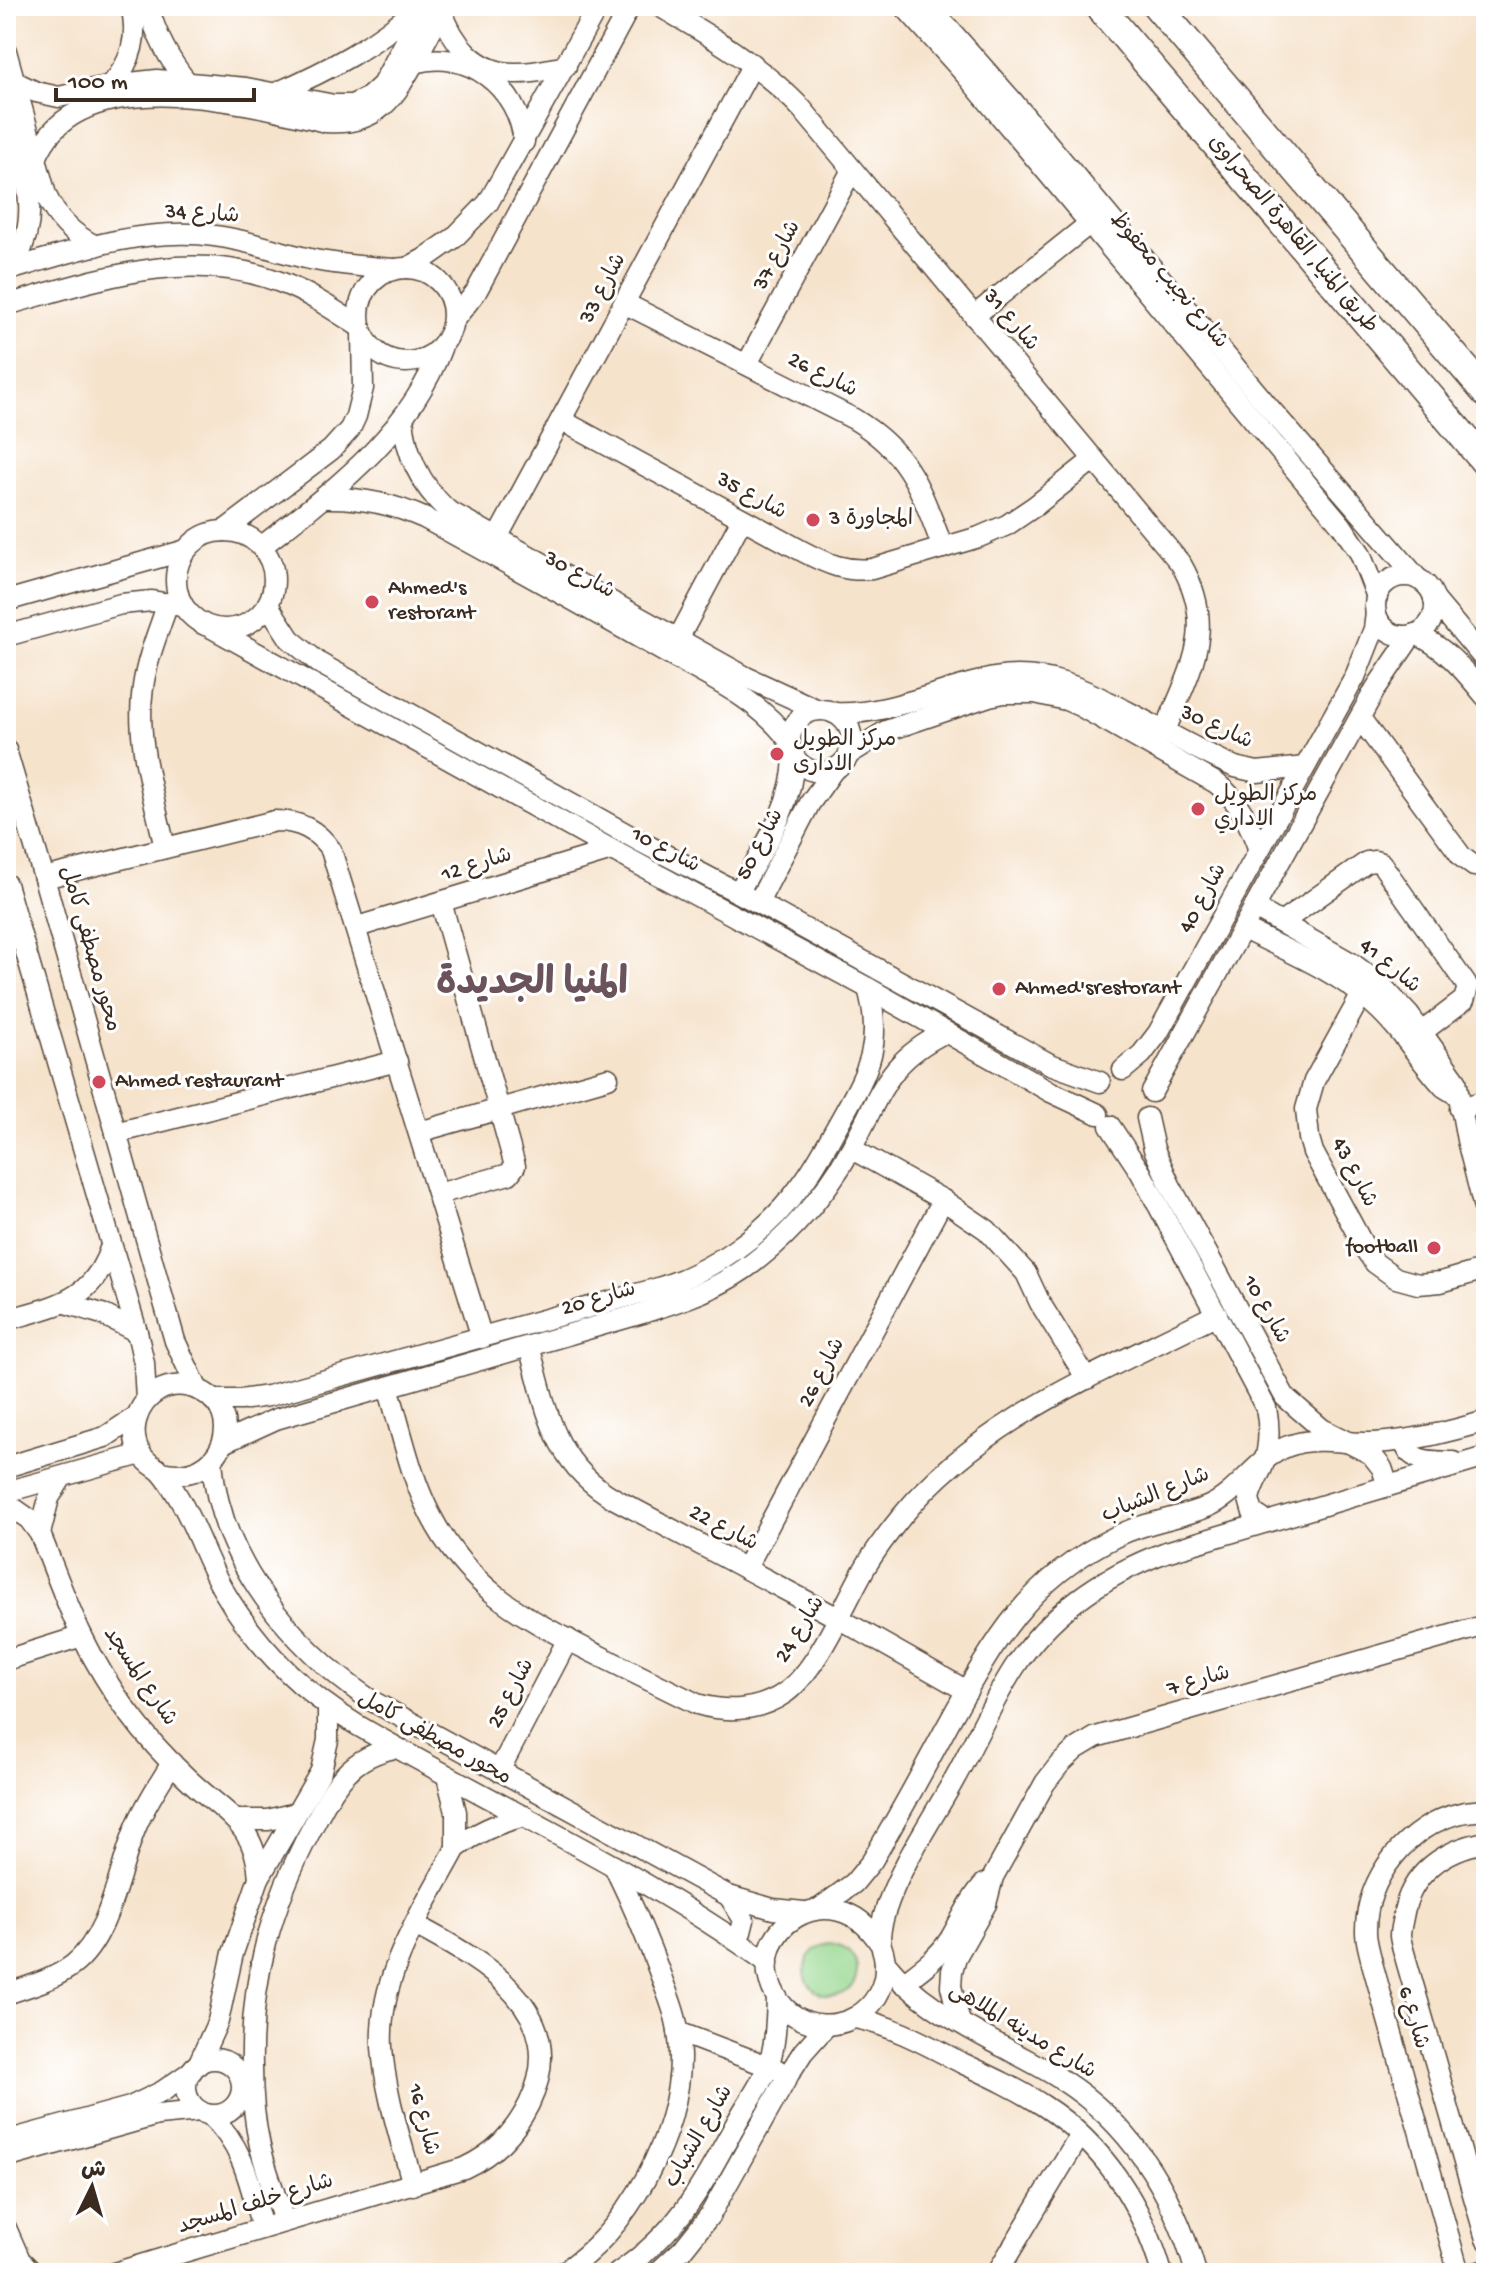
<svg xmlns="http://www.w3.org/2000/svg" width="1492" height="2279" font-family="'Gochi Hand','Playpen Sans Arabic',sans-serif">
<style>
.green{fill:#96d78e;stroke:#688056;stroke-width:2}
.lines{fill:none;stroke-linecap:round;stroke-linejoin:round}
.minor-casing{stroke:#574638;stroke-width:23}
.highway-casing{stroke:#574638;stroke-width:31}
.minor{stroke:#fff;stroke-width:20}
.highway{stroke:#fff;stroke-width:28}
.poi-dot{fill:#d1495b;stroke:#fff;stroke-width:3}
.labels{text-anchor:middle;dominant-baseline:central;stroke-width:6;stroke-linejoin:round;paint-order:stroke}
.street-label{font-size:22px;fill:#3b2a1e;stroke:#fff}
.poi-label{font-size:22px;fill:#3b2a1e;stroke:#fff;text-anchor:start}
.town-label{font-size:38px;font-weight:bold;fill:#6b535c;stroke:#fff}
</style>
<rect width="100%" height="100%" fill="#fff"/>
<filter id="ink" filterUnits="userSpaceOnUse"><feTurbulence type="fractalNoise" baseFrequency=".0125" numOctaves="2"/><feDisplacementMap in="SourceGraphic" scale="16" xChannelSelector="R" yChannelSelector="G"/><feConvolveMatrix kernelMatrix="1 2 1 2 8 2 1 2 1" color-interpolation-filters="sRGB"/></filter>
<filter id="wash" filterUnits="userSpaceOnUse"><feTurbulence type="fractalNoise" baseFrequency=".006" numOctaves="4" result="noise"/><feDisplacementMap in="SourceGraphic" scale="32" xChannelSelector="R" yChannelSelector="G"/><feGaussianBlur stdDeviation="1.8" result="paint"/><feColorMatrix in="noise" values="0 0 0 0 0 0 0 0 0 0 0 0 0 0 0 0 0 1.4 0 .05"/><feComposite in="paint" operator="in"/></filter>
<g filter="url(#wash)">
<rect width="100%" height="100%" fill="#f6e3cc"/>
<circle class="green" cx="831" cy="1970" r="26"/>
</g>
<g filter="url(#ink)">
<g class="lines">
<g class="minor-casing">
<g id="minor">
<path d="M148 6C156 35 168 59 187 82"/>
<path d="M659 6C712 37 759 64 802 109L1181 564C1218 629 1190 669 1165 731"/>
<path d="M904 6 966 75 1342 526 1360 553 1377 597"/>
<path d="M929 6 1009 97 1272 411 1418 579"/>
<path d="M442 10C452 43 477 73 514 73 531 74 549 69 566 66"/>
<path d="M6 51 46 195C56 218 73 235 96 246"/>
<path d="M414 63C467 47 519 87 524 142"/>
<path d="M15 82 36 92 59 97 111 85 157 80 246 88 334 105H352L369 97 382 85 425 6"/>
<path d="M111 85C132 62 139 36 131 6"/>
<path d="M276 93C329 70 376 45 419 6"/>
<path d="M6 115C23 171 46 215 11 269"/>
<path d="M36 159C74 58 248 103 326 122 378 126 395 97 417 57 426 40 435 23 444 6"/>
<circle cx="406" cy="315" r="47"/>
<path d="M407 268 424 259 454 238 488 203 598 6"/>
<path d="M6 271C73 251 145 226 215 236 248 240 278 252 310 259 338 265 367 267 395 269"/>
<path d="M624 303 854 419C911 454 920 489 943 548"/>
<path d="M6 305C96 280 187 246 280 282 309 293 334 310 360 327"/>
<path d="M974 316 1089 224"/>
<path d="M453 321 476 292 630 6"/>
<path d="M747 364 852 170"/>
<path d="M403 418C406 455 420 484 447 510L746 677 818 710"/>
<path d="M561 420 804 552C827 564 846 572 872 569L979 537 1007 525 1035 506 1094 459"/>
<path d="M324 498C360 497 391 503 424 518 503 561 583 605 661 650 706 676 759 698 790 742"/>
<path d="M224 531 331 450 350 429 356 416 363 388 362 333"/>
<circle cx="225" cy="580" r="49"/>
<path d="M497 538 753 64"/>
<path d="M261 547C332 491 410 435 442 346"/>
<circle cx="1405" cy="606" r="30"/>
<path d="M1434 599 1486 661"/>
<path d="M6 601 186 550"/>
<path d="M268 605 290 639 319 663 643 843 758 903 1050 1064 1100 1082"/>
<path d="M212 628 612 850 868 988 1051 1092 1098 1114"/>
<path d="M1415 634C1445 646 1466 673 1486 697"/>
<path d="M6 636 121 604 152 601 181 606"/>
<path d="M678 639 742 519"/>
<circle cx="821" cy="741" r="31"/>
<path d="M834 713C887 716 942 688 994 678 1046 669 1087 690 1132 714 1166 732 1199 751 1235 767L1257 772 1305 767"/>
<path d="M1360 718 1462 857 1474 866 1486 868"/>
<path d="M6 750 44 878 175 1341 198 1390"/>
<path d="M849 754 886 731 989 696 1004 693H1035L1066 700 1080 706 1216 783C1240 801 1249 823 1259 850"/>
<path d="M165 848C154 796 135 741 143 687 147 658 159 630 168 603"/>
<path d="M44 878 275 821C300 821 317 830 331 850L482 1338"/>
<path d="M6 884 137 1332 144 1363 146 1400"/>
<path d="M738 893C762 850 793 807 794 757"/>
<path d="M758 903 810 803 834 769"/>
<path d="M1255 908 1353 964 1383 987 1409 1015 1456 1080 1467 1140 1486 1216"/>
<path d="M1281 923 1367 862 1375 861 1381 863 1468 987 1464 1000 1422 1032"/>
<path d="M357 927 612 850"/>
<path d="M1244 929C1287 951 1335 970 1372 1003 1400 1027 1419 1060 1444 1087L1457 1095"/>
<path d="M1362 994 1314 1081 1306 1109 1309 1138 1313 1152 1367 1252 1375 1263 1396 1278 1418 1284 1441 1282 1486 1269"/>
<path d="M1123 1070 1142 1054 1158 1033 1355 677 1374 629 1376 613"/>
<path d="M1152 1092 1376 688 1412 635"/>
<path d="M1460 1109 1486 1100"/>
<path d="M1147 1118 1154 1149 1170 1185 1285 1397 1322 1429 1371 1454 1382 1468 1388 1486"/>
<path d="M1110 1126 1141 1173 1266 1408C1270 1428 1270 1448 1262 1468 1257 1478 1251 1488 1249 1499L1253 1513 1267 1522"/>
<path d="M419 1132 608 1078"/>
<path d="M116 1133 397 1061"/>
<path d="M852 1149 943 1200 987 1230 1026 1273 1040 1303 1087 1379"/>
<path d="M438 1194 509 1174 515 1166 441 902"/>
<path d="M65 1303 102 1314 137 1332"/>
<path d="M6 1320C55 1306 94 1301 111 1246"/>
<path d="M529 1346C547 1409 552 1463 615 1499L838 1618 967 1691"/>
<path d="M388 1387C401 1429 410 1475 430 1514 467 1587 519 1615 588 1650 625 1668 661 1686 697 1704 727 1713 759 1711 785 1693 818 1670 845 1602 866 1566 877 1548 889 1532 902 1516 983 1417 1106 1371 1217 1314"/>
<path d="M213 1400H241L268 1396 655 1289C712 1272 767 1233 802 1184 817 1164 828 1142 840 1121 867 1072 884 1046 868 988"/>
<path d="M1404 1441C1410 1464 1433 1461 1453 1462"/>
<path d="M223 1443 276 1419 643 1313C670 1304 697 1296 723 1282 775 1254 824 1199 852 1147 882 1093 885 1062 946 1032"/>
<path d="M212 1462C220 1561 292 1647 372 1701L729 1896 773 1909 804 1912"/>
<path d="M6 1467 105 1437 137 1416"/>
<path d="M161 1472C223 1487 248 1412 199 1390 185 1384 170 1384 158 1391 136 1404 128 1433 141 1454 146 1462 152 1465 159 1470 166 1476 172 1487 177 1495 195 1524 205 1558 222 1588 255 1645 301 1691 357 1725 494 1805 639 1870 768 1963"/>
<path d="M6 1492 141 1454"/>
<path d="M6 1503 29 1519 40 1534C54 1568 66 1603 82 1636 108 1689 144 1738 187 1778 223 1813 256 1823 259 1878"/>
<path d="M40 1534 49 1498 62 1477"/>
<path d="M746 1568 943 1200"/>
<path d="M6 1660 82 1636"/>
<path d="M499 1771 568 1639"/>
<path d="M447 1776 456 1812V1848"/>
<path d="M236 1820H268L296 1813"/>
<path d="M1486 1842C1445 1849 1410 1873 1403 1917 1402 1923 1400 1929 1400 1936 1401 1944 1404 1952 1406 1960L1486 2239"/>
<path d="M729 1896 744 1920 741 1932 733 1937"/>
<path d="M819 1909 854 1883 872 1861C898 1817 922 1773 946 1728 992 1645 1025 1581 1115 1537 1144 1522 1177 1519 1207 1507 1241 1493 1258 1453 1295 1444 1320 1437 1347 1444 1373 1443 1413 1441 1448 1432 1486 1421"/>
<path d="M879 1942C832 1869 739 1931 776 1996 796 2032 848 2034 873 2002 883 1989 887 1972 884 1956 883 1950 880 1945 880 1939 880 1929 883 1918 886 1909 900 1867 929 1824 951 1785 973 1747 990 1705 1014 1668 1050 1612 1105 1575 1166 1552L1486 1457"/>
<path d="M885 1962C917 2002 959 2023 1003 2047 1023 2058 1044 2068 1062 2080 1132 2125 1174 2195 1196 2273"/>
<path d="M903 1983C920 1970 938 1958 950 1939 961 1921 969 1900 984 1884"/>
<path d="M6 1994C29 1986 53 1980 73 1965 111 1935 118 1870 136 1827 145 1805 159 1784 172 1763"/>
<path d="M855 2018C894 2026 927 2045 962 2063 990 2076 1018 2089 1044 2106 1104 2145 1142 2205 1162 2273"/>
<path d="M960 2023 951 1986 952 1971 956 1957 986 1904 993 1877 1045 1783 1059 1765 1076 1749 1096 1737 1486 1625"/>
<path d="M678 2032 778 2070"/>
<circle cx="214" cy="2087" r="28"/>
<path d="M198 2065 218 2021 233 1953 259 1878 321 1771 328 1740V1708"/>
<path d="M210 2115C244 2147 250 2184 262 2228"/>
<path d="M6 2141 130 2107 163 2091 192 2071"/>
<path d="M6 2158 158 2115 200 2111"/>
<path d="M413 2185C401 2140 385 2093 382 2047 378 1974 423 1910 456 1848 477 1832 499 1822 525 1816"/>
<path d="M284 2221C276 2197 266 2171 260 2146 254 2120 252 2094 252 2067 250 1979 271 1906 312 1828 333 1788 347 1757 395 1748"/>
<path d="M6 2228 20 2260 33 2273"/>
<path d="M114 2273 464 2168C494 2154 514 2134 529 2104 574 2012 483 1961 415 1925"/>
<path d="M562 2273C599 2249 625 2216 646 2178 670 2133 686 2083 678 2031 676 2013 668 1996 662 1979 648 1940 632 1903 614 1866"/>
<path d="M618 2273C682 2229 702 2185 738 2120 748 2102 762 2084 768 2066 776 2045 776 2020 777 1998"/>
<path d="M657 2273 683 2249 710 2215 789 2074 803 2052 827 2025"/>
<path d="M997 2273 1080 2135"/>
<path d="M1459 2273 1372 1963C1370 1953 1366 1942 1366 1932 1365 1878 1408 1825 1461 1813 1469 1811 1478 1811 1486 1810"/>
<path d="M1475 2273 1486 2270"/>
</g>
</g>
<g class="highway-casing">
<g id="highway">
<path d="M1099 6 1486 463"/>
<path d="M1157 6 1486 393"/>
</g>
</g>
<use href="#minor" class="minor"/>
<use href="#highway" class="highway"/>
</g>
</g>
<g class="poi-dot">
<circle cx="813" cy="520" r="8"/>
<circle cx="372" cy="602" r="8"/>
<circle cx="777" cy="754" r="8"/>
<circle cx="1198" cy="809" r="8"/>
<circle cx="999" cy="989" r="8"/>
<circle cx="99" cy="1082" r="8"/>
<circle cx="1434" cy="1248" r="8"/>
</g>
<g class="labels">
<g class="street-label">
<text transform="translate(202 215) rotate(4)">شارع 34</text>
<text transform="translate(1292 235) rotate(50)">طريق المنيا, القاهرة الصحراوى</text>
<text transform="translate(778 256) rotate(-61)">شارع 37</text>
<text transform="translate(1168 281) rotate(50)">شارع نجيب محفوظ</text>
<text transform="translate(604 289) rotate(-62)">شارع 33</text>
<text transform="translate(1010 321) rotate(50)">شارع 31</text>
<text transform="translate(822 376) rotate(27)">شارع 26</text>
<text transform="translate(751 497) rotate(29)">شارع 35</text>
<text transform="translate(579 576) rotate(29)">شارع 30</text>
<text transform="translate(1216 728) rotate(25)">شارع 30</text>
<text transform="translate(761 845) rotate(-62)">شارع 50</text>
<text transform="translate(665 851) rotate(28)">شارع 10</text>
<text transform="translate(477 866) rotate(-17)">شارع 12</text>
<text transform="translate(1204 899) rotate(-61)">شارع 40</text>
<text transform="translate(89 949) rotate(74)">محور مصطفى كامل</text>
<text transform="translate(1389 967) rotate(40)">شارع 41</text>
<text transform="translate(1353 1173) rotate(63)">شارع 43</text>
<text transform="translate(599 1300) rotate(-16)">شارع 20</text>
<text transform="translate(1265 1310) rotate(61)">شارع 10</text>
<text transform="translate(823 1373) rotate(-62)">شارع 26</text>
<text transform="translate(1156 1496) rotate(-22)">شارع الشباب</text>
<text transform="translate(723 1529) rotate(28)">شارع 22</text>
<text transform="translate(801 1630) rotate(-58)">شارع 24</text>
<text transform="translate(139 1677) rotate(56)">شارع المسجد</text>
<text transform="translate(1199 1682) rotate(-16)">شارع 7</text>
<text transform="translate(512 1694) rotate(-62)">شارع 25</text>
<text transform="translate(434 1739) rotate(29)">محور مصطفى كامل</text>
<text transform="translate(1412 2018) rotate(74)">شارع 6</text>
<text transform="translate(1022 2032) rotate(31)">شارع مدينه الملاهى</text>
<text transform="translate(422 2120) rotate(76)">شارع 16</text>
<text transform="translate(700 2137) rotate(-60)">شارع الشباب</text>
<text transform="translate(256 2205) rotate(-17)">شارع خلف المسجد</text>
</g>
<g class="poi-label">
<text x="829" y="520">المجاورة 3</text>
<text x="388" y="589">Ahmed's<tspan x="388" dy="25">restorant</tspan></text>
<text x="793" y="741">مركز الطويل<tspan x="793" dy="25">الادارى</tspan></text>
<text x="1214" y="796">مركز الطويل<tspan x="1214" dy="25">الاداري</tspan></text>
<text x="1015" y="989">Ahmed'srestorant</text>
<text x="115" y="1082">Ahmed restaurant</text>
<text x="1418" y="1248" text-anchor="end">football</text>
</g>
<g class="town-label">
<text x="532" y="986">المنيا الجديدة</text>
</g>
</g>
<rect width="1492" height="2279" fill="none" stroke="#fff" stroke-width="32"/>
<g transform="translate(92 2187) rotate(5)" stroke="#ffffff" stroke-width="6" paint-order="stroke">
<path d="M0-6L14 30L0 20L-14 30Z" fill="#3b2a1e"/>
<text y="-12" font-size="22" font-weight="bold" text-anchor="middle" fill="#3b2a1e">ش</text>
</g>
<path d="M56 88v12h198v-12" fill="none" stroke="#3b2a1e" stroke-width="4"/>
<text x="68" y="88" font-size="24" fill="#3b2a1e" stroke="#ffffff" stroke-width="6" paint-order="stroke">100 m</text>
</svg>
